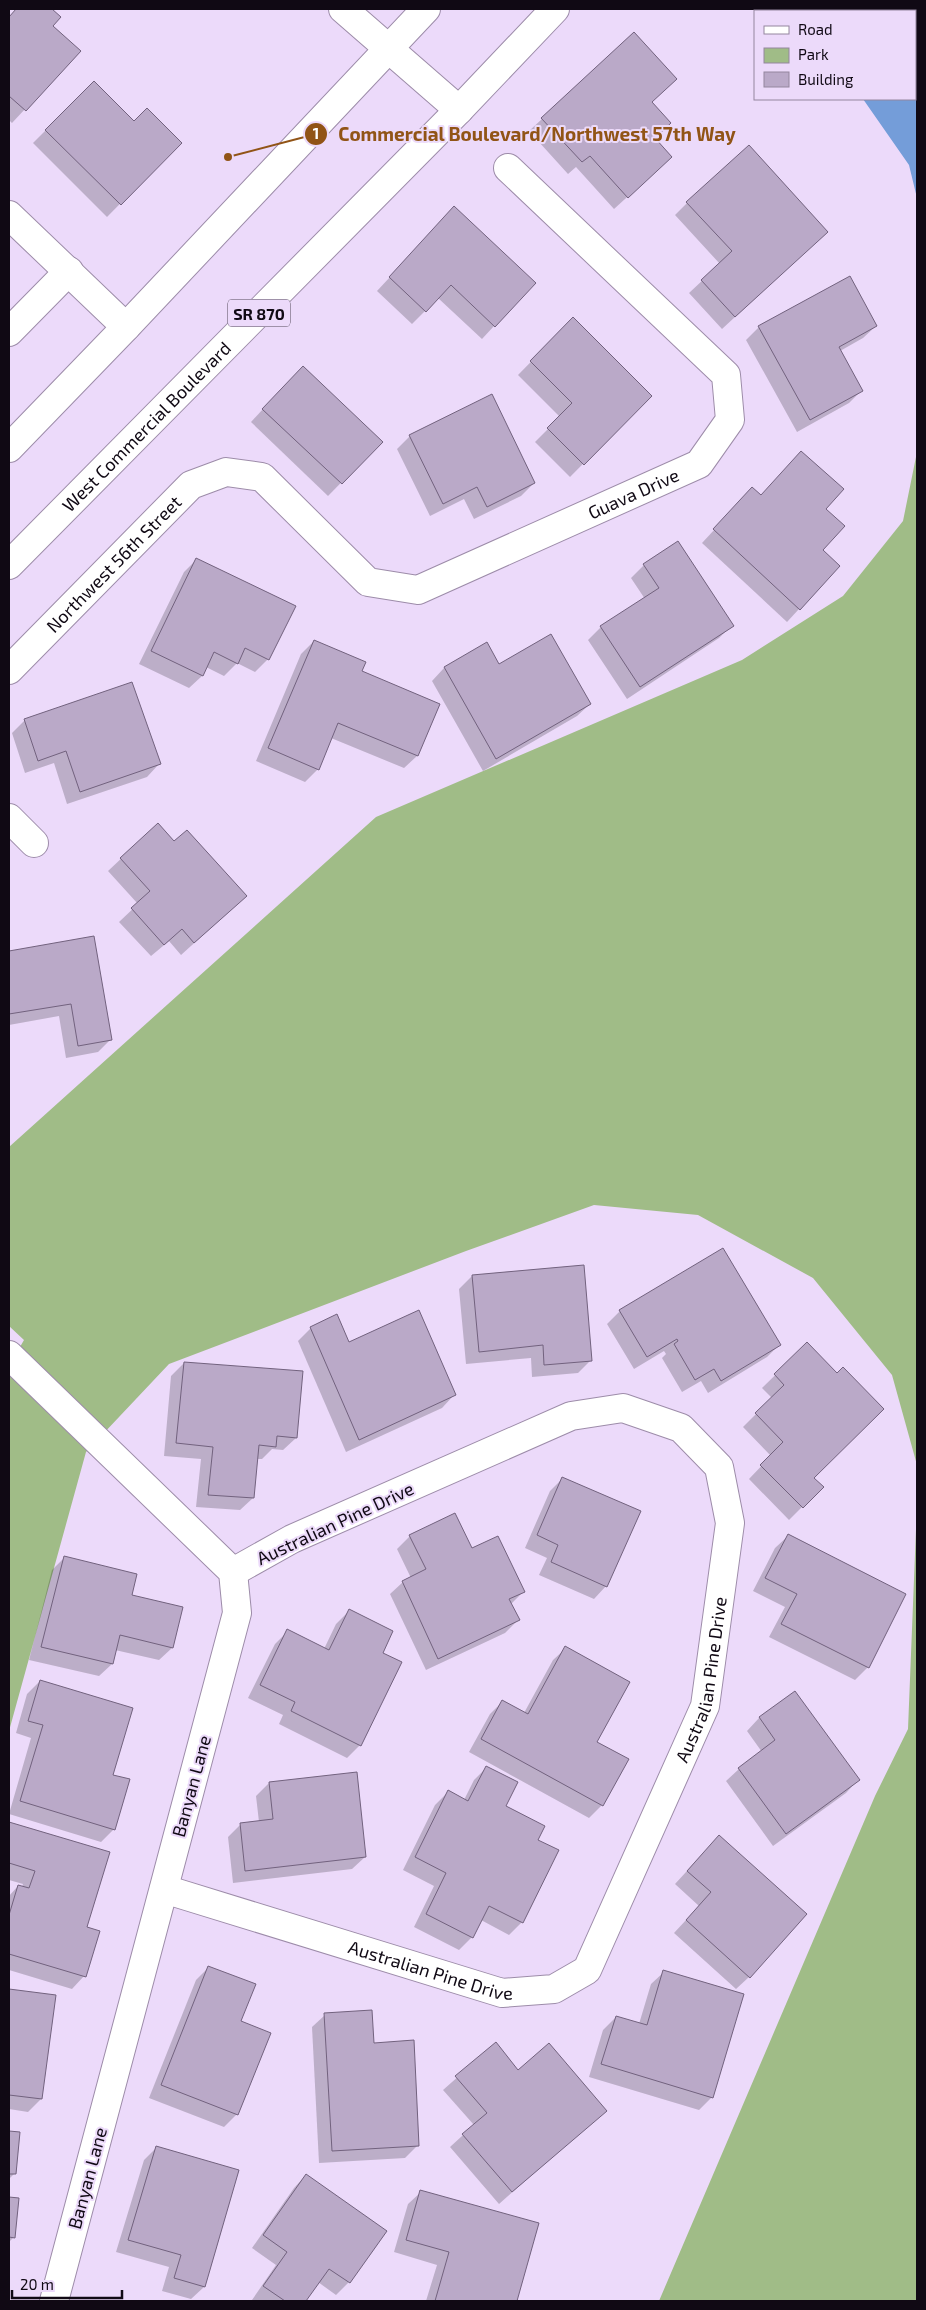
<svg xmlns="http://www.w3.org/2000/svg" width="926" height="2310" font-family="'Exo 2',sans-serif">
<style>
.green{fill:#a0bc87}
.water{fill:#749dd9}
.shadow{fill:#0003}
.building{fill:#baa9c8;stroke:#72627e}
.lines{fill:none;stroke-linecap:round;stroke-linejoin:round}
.street-casing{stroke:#9d8ca9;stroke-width:30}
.highway-casing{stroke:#9d8ca9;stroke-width:30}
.street{stroke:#fff;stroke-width:28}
.highway{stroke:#fff;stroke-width:28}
.labels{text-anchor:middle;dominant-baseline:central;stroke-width:4;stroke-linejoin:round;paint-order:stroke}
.shield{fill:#ecdafa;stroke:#524859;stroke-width:1}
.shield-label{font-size:16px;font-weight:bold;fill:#100914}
.street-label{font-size:18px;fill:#100914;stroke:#ecdafa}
.leader{fill:none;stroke:#915416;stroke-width:2}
.callout-dot{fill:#915416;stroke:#ecdafa;stroke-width:2}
.mark-label{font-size:15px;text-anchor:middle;font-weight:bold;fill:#fff}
.callout-label{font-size:19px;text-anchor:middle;font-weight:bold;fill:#915416;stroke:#ecdafa;stroke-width:4;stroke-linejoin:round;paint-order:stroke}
</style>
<rect width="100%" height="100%" fill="#ecdafa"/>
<g class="green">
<path d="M917 452V1465L892 1375 813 1278 698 1215 594 1205 466 1251 169 1364 86 1452 9 1731V1366L24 1340 9 1326V1147L376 817 742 660 843 596 903 521Z"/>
<path d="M917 1504V2301H659L875 1796 908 1729Z"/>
</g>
<path class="water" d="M793 9H917V198L909 165 863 99H915V11H794Z"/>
<g class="shadow">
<path d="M17 9H51L59 17 51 26 79 51 12 123 9 120V18Z"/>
<path d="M94 82 134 123 180 143 107 217 33 143Z"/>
<path d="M651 103 658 169 614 209 576 167 568 174 529 131 542 119Z"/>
<path d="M687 203 827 232 722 329 689 293 720 264 675 215Z"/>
<path d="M442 221 494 326 482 339 438 298 412 324 377 291Z"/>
<path d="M573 319 650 396 570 477 535 442 560 417 518 375Z"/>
<path d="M876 326 863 338 840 351 862 390 849 403 797 432 746 340 759 327Z"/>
<path d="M290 380 381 442 328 496 251 422Z"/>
<path d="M410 436 534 483 521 496 474 519 464 499 430 516 397 449Z"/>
<path d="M760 496 824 509 821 550 799 609 787 622 702 543 740 502Z"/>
<path d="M197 559 268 659 255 672 237 663 224 676 206 667 202 676 189 688 139 664 184 572Z"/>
<path d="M644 565 732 625 719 638 627 699 588 640 601 627 645 599 631 578Z"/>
<path d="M314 641 361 672 439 705 417 756 404 768 331 738 318 769 305 782 256 761 301 654Z"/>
<path d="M486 644 499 666 590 704 577 716 483 771 432 681 444 668Z"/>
<path d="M25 720 159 764 147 777 67 804 54 763 25 773 12 733Z"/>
<path d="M157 825 233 908 181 955 169 941 151 956 119 922 138 904 108 871Z"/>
<path d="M93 938 110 1040 98 1052 66 1058 59 1016 9 1025V952Z"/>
<path d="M723 1250 779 1345 767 1357 708 1393 701 1381 682 1392 662 1358 666 1354 664 1351 634 1369 607 1324 620 1311Z"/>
<path d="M472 1276 591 1360 578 1373 532 1377 531 1358 466 1364 459 1289Z"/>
<path d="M311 1328 348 1343 454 1395 442 1408 346 1452 298 1341Z"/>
<path d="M807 1344 837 1375 812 1478 822 1487 789 1520 749 1479 771 1456 743 1427 772 1398 762 1388Z"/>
<path d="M184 1363 296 1438 283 1450 272 1449 262 1459H256L253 1498 240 1510 196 1507 201 1459 164 1456 171 1376Z"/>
<path d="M563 1478 606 1586 594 1599 539 1575 547 1558 525 1548 550 1491Z"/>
<path d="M410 1536 472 1550 523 1592 511 1604 518 1620 505 1633 426 1670 390 1594 403 1582 411 1578 397 1549Z"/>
<path d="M788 1536 905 1595 868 1667 855 1680 769 1637 785 1607 753 1591 775 1548Z"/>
<path d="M65 1557 130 1596 172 1648 159 1660 115 1650 112 1664 99 1676 29 1660 52 1570Z"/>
<path d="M349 1611 381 1654 360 1745 347 1758 279 1724 283 1715 248 1698 275 1644 288 1631 324 1649 336 1624Z"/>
<path d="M566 1648 595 1743 602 1805 589 1818 469 1752 490 1714 502 1702 524 1713 553 1660Z"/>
<path d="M40 1681 112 1776 114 1829 101 1842 9 1814 31 1738 16 1733 27 1694Z"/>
<path d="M795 1693 858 1780 846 1793 773 1846 726 1781 739 1769 762 1752 747 1731 759 1718Z"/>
<path d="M487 1767 504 1806 536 1841 522 1922 509 1935 481 1920 472 1937 459 1950 414 1927 434 1886 403 1870 435 1805 448 1792 464 1800 474 1780Z"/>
<path d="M269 1783 365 1857 352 1869 233 1883 228 1837 241 1824 259 1822 256 1796Z"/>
<path d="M9 1823 108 1853 86 1928 84 1976 72 1989 9 1970V1896L18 1886 22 1887 23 1884 9 1880Z"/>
<path d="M719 1836 749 1977 736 1989 674 1933 699 1906 675 1884Z"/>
<path d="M208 1968 239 2022 237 2114 224 2127 149 2098 196 1980Z"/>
<path d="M664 1972 712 2097 699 2110 589 2077 603 2030 616 2017 639 2024 651 1984Z"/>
<path d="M9 1990 55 1996 41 2099 28 2112 9 2109Z"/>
<path d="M325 2015 373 2044 418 2145 405 2158 319 2163 312 2027Z"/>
<path d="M495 2044 518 2071 605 2111 499 2204 450 2147 474 2125 443 2090Z"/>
<path d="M9 2132 19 2133 14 2174 9 2179Z"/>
<path d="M156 2148 204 2287 191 2299 162 2291 169 2267 116 2252 144 2160Z"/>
<path d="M306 2175 349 2282 336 2295 318 2282 305 2301H254L252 2300 276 2265 252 2248 294 2188Z"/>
<path d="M421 2192 537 2224 515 2301H426L437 2265 394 2252 408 2204Z"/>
<path d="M9 2198 18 2199 14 2237 9 2242Z"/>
</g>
<g class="building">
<path d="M16 9H52L61 17 53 26 81 51 26 111 9 96V17Z"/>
<path d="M634 32 677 79 652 102 671 123 655 138 672 157 628 198 590 156 582 162 541 118Z"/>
<path d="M94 81 134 121 147 108 182 143 121 205 45 130Z"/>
<path d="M749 145 828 232 735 317 701 280 732 251 686 202Z"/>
<path d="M454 206 536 283 495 327 451 285 426 312 389 277Z"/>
<path d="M850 276 877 326 839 347 863 391 810 420 758 326Z"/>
<path d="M573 317 652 396 584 465 547 428 572 403 530 361Z"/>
<path d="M303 366 383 442 342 484 262 409Z"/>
<path d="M492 394 535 483 487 507 477 487 443 504 409 435Z"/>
<path d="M801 451 844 489 826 509 845 526 823 550 840 566 800 610 713 529 752 487 761 495Z"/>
<path d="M678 541 734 626 640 687 600 626 659 588 643 564Z"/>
<path d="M196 558 296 606 269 660 245 648 238 664 214 652 203 676 151 651Z"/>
<path d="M551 634 591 704 496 759 444 667 487 642 499 664Z"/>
<path d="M314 640 366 662 362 671 440 704 418 756 338 723 319 770 268 748Z"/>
<path d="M132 682 161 764 80 792 66 751 38 761 24 719Z"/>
<path d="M158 823 174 841 187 830 247 896 194 943 182 929 164 945 131 908 150 891 120 858Z"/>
<path d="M94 936 112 1040 78 1046 71 1004 9 1014V951Z"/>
<path d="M723 1248 781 1345 721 1381 714 1369 695 1380 674 1344 678 1341 677 1339 647 1357 619 1310Z"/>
<path d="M584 1265 592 1361 544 1365 543 1345 479 1352 472 1275Z"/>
<path d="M419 1310 456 1395 359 1440 310 1327 337 1314 349 1342Z"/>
<path d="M807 1342 837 1373 843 1367 884 1409 814 1478 824 1487 803 1508 760 1465 783 1442 755 1413 784 1385 774 1374Z"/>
<path d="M184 1362 303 1371 297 1438 277 1436 276 1447 259 1445 254 1498 208 1495 213 1447 176 1443Z"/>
<path d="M562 1477 641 1511 607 1587 551 1562 558 1545 537 1535Z"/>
<path d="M455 1513 472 1548 498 1536 525 1592 509 1599 520 1620 438 1659 402 1581 426 1569 409 1535Z"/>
<path d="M788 1534 906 1594 869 1668 781 1624 797 1594 765 1578Z"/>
<path d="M64 1556 137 1574 132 1595 183 1607 173 1648 120 1635 113 1664 41 1647Z"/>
<path d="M349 1609 393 1631 383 1653 402 1662 361 1746 291 1711 295 1702 260 1685 287 1629 329 1650Z"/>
<path d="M565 1646 630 1682 597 1742 629 1759 603 1806 481 1739 502 1700 528 1714Z"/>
<path d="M40 1680 133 1708 113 1775 130 1779 115 1830 20 1801 43 1725 28 1721Z"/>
<path d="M795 1691 860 1780 786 1834 738 1768 775 1740 759 1717Z"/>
<path d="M486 1766 518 1782 506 1806 545 1826 538 1840 559 1850 523 1923 489 1906 473 1938 426 1914 446 1873 415 1857 448 1790 468 1801Z"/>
<path d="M357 1772 366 1857 245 1871 240 1823 273 1819 269 1782Z"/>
<path d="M9 1822 110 1852 87 1927 100 1931 86 1977 9 1954V1915L18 1885 29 1888 35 1871 9 1863Z"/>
<path d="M719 1835 807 1914 750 1978 686 1920 711 1892 687 1871Z"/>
<path d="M208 1966 256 1984 241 2021 271 2033 238 2115 161 2085Z"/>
<path d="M663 1970 744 1994 713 2098 601 2064 616 2016 647 2025Z"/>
<path d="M9 1989 56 1995 42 2099 9 2095Z"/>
<path d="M372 2010 374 2043 414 2040 419 2146 332 2151 324 2013Z"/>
<path d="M496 2042 518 2070 549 2043 607 2111 512 2192 462 2134 487 2113 455 2076Z"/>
<path d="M9 2131 20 2132 16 2174H9Z"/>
<path d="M156 2146 239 2170 205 2287 174 2278 181 2255 128 2240Z"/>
<path d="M306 2174 387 2231 350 2283 329 2269 306 2301H285L263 2286 287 2252 263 2235Z"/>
<path d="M420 2190 539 2223 517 2301H435L449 2252 406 2240Z"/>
<path d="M9 2197 19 2198 15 2238 9 2237Z"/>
</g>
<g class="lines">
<g class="street-casing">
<g id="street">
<path d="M343 9 459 110"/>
<path d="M9 215 126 327"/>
<path d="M9 332 69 271"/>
<path id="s1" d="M9 670 191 485 226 472 262 477 368 582 418 590 699 464 730 420 726 375 508 168"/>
<path d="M9 818 34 843"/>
<path d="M9 1355 233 1572 237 1613 54 2301"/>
<path id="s2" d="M164 1889 502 1993 554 1989 587 1970 705 1706 730 1523 719 1467 681 1428 623 1408 571 1416 292 1539 233 1572"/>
</g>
</g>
<g class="highway-casing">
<g id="highway">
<path d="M9 448 126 327 426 9"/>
<path id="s3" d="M9 565 459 110 555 9"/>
</g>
</g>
<use href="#street" class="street"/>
<use href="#highway" class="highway"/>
</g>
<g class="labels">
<rect class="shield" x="228" y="299.5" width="62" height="27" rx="4"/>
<g class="shield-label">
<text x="259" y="313">SR 870</text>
</g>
<g class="street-label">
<text stroke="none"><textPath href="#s3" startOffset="195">West Commercial Boulevard</textPath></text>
<text stroke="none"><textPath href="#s1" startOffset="769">Guava Drive</textPath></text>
<text stroke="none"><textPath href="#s1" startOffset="149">Northwest 56th Street</textPath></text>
<text transform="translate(335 1523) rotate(-25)">Australian Pine Drive</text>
<text stroke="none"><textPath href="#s2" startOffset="758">Australian Pine Drive</textPath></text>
<text transform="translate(191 1786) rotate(-75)">Banyan Lane</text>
<text stroke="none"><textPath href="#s2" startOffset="279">Australian Pine Drive</textPath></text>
<text transform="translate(87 2178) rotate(-75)">Banyan Lane</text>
</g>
</g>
<path class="leader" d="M228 157L316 134"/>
<g class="callout-dot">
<circle cx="228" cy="157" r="5"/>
<circle cx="316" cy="134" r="12"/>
</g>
<g class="mark-label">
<text x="316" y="139">1</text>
</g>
<g class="callout-label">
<text x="537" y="141">Commercial Boulevard/Northwest 57th Way</text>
</g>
<rect width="926" height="2310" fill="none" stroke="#100914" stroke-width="20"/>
<rect x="754" y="10" width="162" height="90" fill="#ecdafa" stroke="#94869e"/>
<rect x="764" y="26" width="25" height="8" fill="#ffffff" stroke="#94869e"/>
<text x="798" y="35" font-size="15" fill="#100914">Road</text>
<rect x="764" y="48" width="25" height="15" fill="#a0bc87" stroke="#94869e"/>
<text x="798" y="60" font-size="15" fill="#100914">Park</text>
<rect x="764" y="72" width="25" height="15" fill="#baa9c8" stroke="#94869e"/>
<text x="798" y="85" font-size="15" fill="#100914">Building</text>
<path d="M12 2290v8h110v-8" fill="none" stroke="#100914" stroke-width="2.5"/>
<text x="20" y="2290" font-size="15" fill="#100914" stroke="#ecdafa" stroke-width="4" paint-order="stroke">20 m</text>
</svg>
